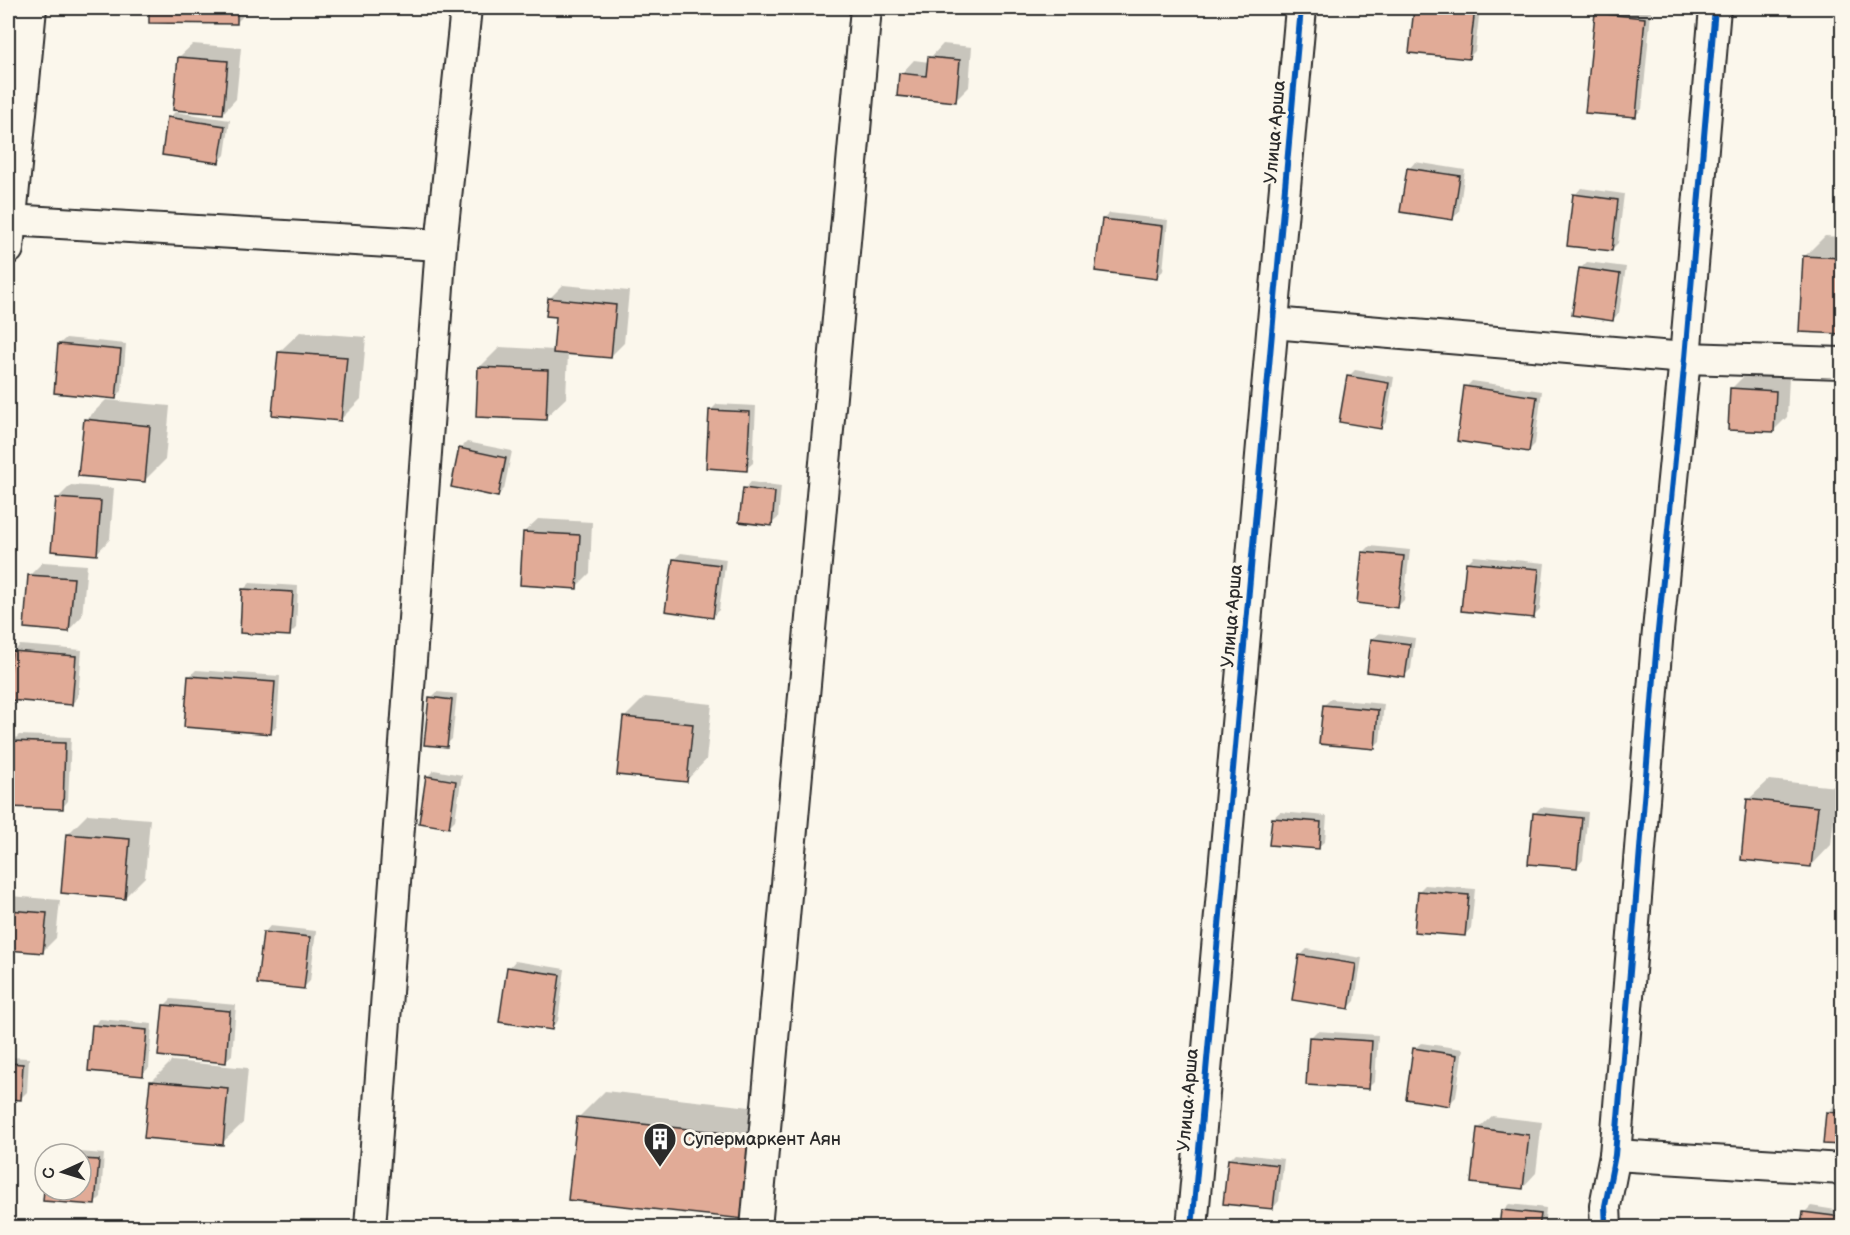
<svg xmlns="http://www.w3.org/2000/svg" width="1850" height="1235" font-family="'Balsamiq Sans',sans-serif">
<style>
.shadow{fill:#0003}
.building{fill:#e1ab97;stroke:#2b2b2b;stroke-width:1.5}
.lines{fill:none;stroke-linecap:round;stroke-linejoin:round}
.minor-casing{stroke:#2b2b2b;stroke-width:34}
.minor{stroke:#fbf7ec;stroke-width:30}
.cycleway-casing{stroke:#fbf7ec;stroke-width:10}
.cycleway{stroke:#0057b8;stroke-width:6}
.labels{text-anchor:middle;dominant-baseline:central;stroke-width:6;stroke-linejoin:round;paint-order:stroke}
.street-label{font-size:18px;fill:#2b2b2b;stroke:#fbf7ec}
.poi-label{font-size:18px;fill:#2b2b2b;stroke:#fbf7ec;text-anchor:start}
</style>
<rect width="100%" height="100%" fill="#fbf7ec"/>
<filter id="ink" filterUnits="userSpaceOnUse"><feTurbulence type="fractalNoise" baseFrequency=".0167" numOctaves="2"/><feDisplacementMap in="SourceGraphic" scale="12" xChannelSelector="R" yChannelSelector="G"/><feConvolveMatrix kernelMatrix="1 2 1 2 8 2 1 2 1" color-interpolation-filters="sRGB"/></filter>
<g filter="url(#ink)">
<g class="shadow">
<path d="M151 8H251L236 23 151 22Z"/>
<path d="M1416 8H1480L1475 51 1468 58 1411 51Z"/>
<path d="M1603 8 1651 12 1642 109 1635 116 1597 14Z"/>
<path d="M193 44 241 48 236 99 223 113 179 57Z"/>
<path d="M943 44 972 47 969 87 955 101 901 74 914 60 929 62 930 58Z"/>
<path d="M175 112 230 120 225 155 218 162 169 118Z"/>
<path d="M1415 162 1465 170 1459 212 1452 219 1409 169Z"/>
<path d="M1581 188 1624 194 1618 243 1611 250 1575 195Z"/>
<path d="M1110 213 1168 220 1163 271 1156 277 1103 219Z"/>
<path d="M1825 236 1842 237V333L1800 331 1805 256Z"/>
<path d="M1587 262 1626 267 1619 313 1613 319 1581 268Z"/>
<path d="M563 285 629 291 624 343 610 357 568 353 566 398 545 418 480 367 500 347 554 350 558 316 549 299Z"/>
<path d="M300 332 366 337 361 399 341 419 279 352Z"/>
<path d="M66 338 126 344 122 391 115 397 59 344Z"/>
<path d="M1355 370 1394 377 1387 421 1381 428 1348 377Z"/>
<path d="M1745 375 1789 377 1787 417 1773 431 1731 389Z"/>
<path d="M1472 381 1542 391 1535 444 1529 450 1466 387Z"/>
<path d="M106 400 170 406 165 460 144 481 86 420Z"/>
<path d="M717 404 756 406 753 463 746 469 710 411Z"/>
<path d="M467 442 512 451 504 489 498 495 460 449Z"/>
<path d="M751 482 781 486 778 518 771 524 745 489Z"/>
<path d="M71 485 114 488 110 539 97 553 57 499Z"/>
<path d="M538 519 592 522 590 573 576 587 524 532Z"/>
<path d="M1370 546 1410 550 1404 600 1398 606 1364 552Z"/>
<path d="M681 553 726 559 719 610 712 616 674 559Z"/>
<path d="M1474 556 1545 563 1540 610 1534 616 1467 563Z"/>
<path d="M43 562 87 565 82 616 69 630 30 575Z"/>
<path d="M250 583 298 586 296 628 290 634 244 589Z"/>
<path d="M1379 633 1415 638 1411 669 1405 675 1372 639Z"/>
<path d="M20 645 82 650 78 697 72 704 14 651Z"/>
<path d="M196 670 280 676 277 726 271 732 190 676Z"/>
<path d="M437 692 457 694 452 739 446 745 431 698Z"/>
<path d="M645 697 712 704 706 760 686 781 624 718Z"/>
<path d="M1331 699 1384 704 1380 741 1374 747 1324 705Z"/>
<path d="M19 735 71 737 68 801 62 808 13 741Z"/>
<path d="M434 770 462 775 455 820 449 826 427 777Z"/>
<path d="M1769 780 1837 787 1831 845 1811 866 1748 800Z"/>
<path d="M1541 807 1588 812 1583 860 1577 867 1534 814Z"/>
<path d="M1280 812 1327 816 1325 841 1318 847 1273 818Z"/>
<path d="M88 814 150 819 145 877 125 897 68 834Z"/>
<path d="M1425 885 1475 889 1471 928 1465 935 1419 891Z"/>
<path d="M10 896 60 900 56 938 43 951 8 948V899Z"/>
<path d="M270 926 316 931 310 981 304 987 264 933Z"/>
<path d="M1307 949 1362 958 1355 1001 1349 1007 1301 955Z"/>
<path d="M515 961 565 969 558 1021 551 1028 509 968Z"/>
<path d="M171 999 236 1005 232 1055 225 1061 164 1006Z"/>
<path d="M100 1019 152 1024 149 1068 142 1074 94 1025Z"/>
<path d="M1317 1031 1378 1035 1375 1081 1368 1088 1310 1038Z"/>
<path d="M1421 1043 1463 1049 1456 1097 1449 1104 1414 1049Z"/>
<path d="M8 1057 29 1058 27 1092 21 1098H8Z"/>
<path d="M172 1061 248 1068 243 1123 222 1143 151 1082Z"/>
<path d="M605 1091 779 1110 771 1190 578 1118Z"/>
<path d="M1841 1099H1842V1144L1824 1142 1827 1113Z"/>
<path d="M1492 1116 1542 1122 1536 1173 1523 1187 1478 1129Z"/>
<path d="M55 1150 104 1154 101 1197 94 1204 45 1190H81V1154H51Z"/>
<path d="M1236 1153 1284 1159 1279 1201 1273 1208 1229 1160Z"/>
<path d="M1509 1204 1546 1208 1544 1228H1501L1503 1210Z"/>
<path d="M1811 1206 1842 1211V1228H1802L1804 1213Z"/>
</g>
<g class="building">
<path d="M149 8H237V24L149 23Z"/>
<path d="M1414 8H1475L1469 59 1409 53Z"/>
<path d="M1595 13 1645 18 1636 117 1585 113Z"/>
<path d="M178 57 228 61 223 114 173 110Z"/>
<path d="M928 57 960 60 956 102 897 96 899 73 926 76Z"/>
<path d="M167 117 225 126 219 163 162 155Z"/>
<path d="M1407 168 1460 176 1453 220 1400 212Z"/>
<path d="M1573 194 1618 200 1612 251 1567 246Z"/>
<path d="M1102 219 1163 226 1157 279 1095 271Z"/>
<path d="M1803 256 1842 258V334L1799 332Z"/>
<path d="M1579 268 1620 274 1613 321 1572 315Z"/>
<path d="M548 298 616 305 611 358 553 353 556 317 546 316Z"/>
<path d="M58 344 121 350 116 399 54 393Z"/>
<path d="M278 352 347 357 341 421 272 415Z"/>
<path d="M478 367 548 370 546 420 476 417Z"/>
<path d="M1347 376 1389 383 1381 429 1339 422Z"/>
<path d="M1464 386 1537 397 1529 452 1457 441Z"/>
<path d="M1730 388 1776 391 1774 432 1728 430Z"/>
<path d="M709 410 750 412 747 471 706 468Z"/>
<path d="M84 419 150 426 145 482 78 476Z"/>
<path d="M459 448 506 458 498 497 451 487Z"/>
<path d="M743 488 775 492 772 526 739 522Z"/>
<path d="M56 498 101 501 97 555 51 551Z"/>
<path d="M523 532 580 535 577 589 520 585Z"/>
<path d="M1362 552 1404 556 1398 608 1357 603Z"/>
<path d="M673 559 720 565 713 618 665 611Z"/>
<path d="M1466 562 1539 569 1534 618 1461 611Z"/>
<path d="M28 575 74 578 69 632 24 628Z"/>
<path d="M242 589 293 592 290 636 240 633Z"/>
<path d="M1371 639 1410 644 1405 677 1367 672Z"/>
<path d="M12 651 76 656 72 705 8 700Z"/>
<path d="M188 676 275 682 271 734 184 727Z"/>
<path d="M429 697 452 700 447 747 424 745Z"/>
<path d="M1323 705 1378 710 1375 749 1319 744Z"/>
<path d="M623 717 693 724 687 782 617 775Z"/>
<path d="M11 741 65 743 63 809 9 807Z"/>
<path d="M1842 758V798H1840Z"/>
<path d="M426 776 456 781 449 828 419 823Z"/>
<path d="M1747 799 1818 807 1811 867 1741 860Z"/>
<path d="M1533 813 1582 818 1577 868 1528 864Z"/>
<path d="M1272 818 1321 822 1319 849 1269 845Z"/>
<path d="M66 834 130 839 125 899 61 893Z"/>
<path d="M1418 891 1469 895 1465 936 1414 932Z"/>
<path d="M8 910 47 913 43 953 8 950Z"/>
<path d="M263 932 310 937 304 989 257 984Z"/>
<path d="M1299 955 1356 964 1349 1009 1292 1000Z"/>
<path d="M507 967 560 975 552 1030 499 1022Z"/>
<path d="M163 1005 230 1011 226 1063 158 1056Z"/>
<path d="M92 1025 147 1030 143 1076 88 1071Z"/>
<path d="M1309 1037 1372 1041 1369 1089 1306 1085Z"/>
<path d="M1413 1048 1457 1055 1450 1106 1406 1099Z"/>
<path d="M8 1063 23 1064 21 1100 8 1099Z"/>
<path d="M150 1081 228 1088 223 1145 144 1138Z"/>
<path d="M1826 1112 1842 1113V1145L1823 1144Z"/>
<path d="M577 1117 753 1136 744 1219 568 1200Z"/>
<path d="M1477 1128 1529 1135 1523 1189 1471 1183Z"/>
<path d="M81 1159 99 1160 95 1205 43 1201 45 1177V1190H81Z"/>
<path d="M1228 1159 1278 1165 1273 1209 1223 1204Z"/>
<path d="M1501 1210 1541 1214 1539 1228H1499Z"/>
<path d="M1803 1212 1842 1217V1228H1801Z"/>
</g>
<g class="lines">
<g class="minor-casing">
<g id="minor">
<path d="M8 220 441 245"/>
<path d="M8 249 31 8"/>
<path d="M1273 323 1685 358 1842 363"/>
<path d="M1615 1155 1842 1169"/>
<path d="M370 1228 441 245 466 8"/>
<path d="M756 1228 866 8"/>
<path d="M1192 1228 1301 8"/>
<path d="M1606 1228 1605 1206 1615 1155 1657 641 1685 358 1715 8"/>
</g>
</g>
<use href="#minor" class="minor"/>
<g class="cycleway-casing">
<g id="cycleway">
<path d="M1192 1228 1301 8"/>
<path d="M1606 1228 1605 1206 1615 1155 1657 641 1685 358 1715 8"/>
</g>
</g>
<use href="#cycleway" class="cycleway"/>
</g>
</g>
<defs>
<g id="building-pin" transform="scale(1.725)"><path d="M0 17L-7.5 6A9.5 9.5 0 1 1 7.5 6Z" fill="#2b2b2b" stroke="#fbf7ec"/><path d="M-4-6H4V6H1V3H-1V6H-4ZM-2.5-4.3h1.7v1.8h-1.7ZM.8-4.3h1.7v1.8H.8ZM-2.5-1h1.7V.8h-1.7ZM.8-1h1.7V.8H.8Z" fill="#fff"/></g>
</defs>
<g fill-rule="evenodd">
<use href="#building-pin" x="660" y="1139"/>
</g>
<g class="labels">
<g class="street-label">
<text transform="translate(1275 132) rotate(-85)">Улица Арша</text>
<text transform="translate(1232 616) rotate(-85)">Улица Арша</text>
<text transform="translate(1188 1100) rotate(-85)">Улица Арша</text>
</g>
<g class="poi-label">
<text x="683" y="1139">Супермаркент Аян</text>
</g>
</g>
<rect width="1850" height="1235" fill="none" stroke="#fbf7ec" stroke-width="30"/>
<rect x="15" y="15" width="1820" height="1205" fill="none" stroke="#2b2b2b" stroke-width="2" filter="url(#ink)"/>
<g transform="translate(63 1172) rotate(266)"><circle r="28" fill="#fbf7ec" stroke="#a8a59f" stroke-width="1.5"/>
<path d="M0-4.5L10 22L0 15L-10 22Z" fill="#2b2b2b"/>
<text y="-9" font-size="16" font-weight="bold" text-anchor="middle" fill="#2b2b2b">С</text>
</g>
</svg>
